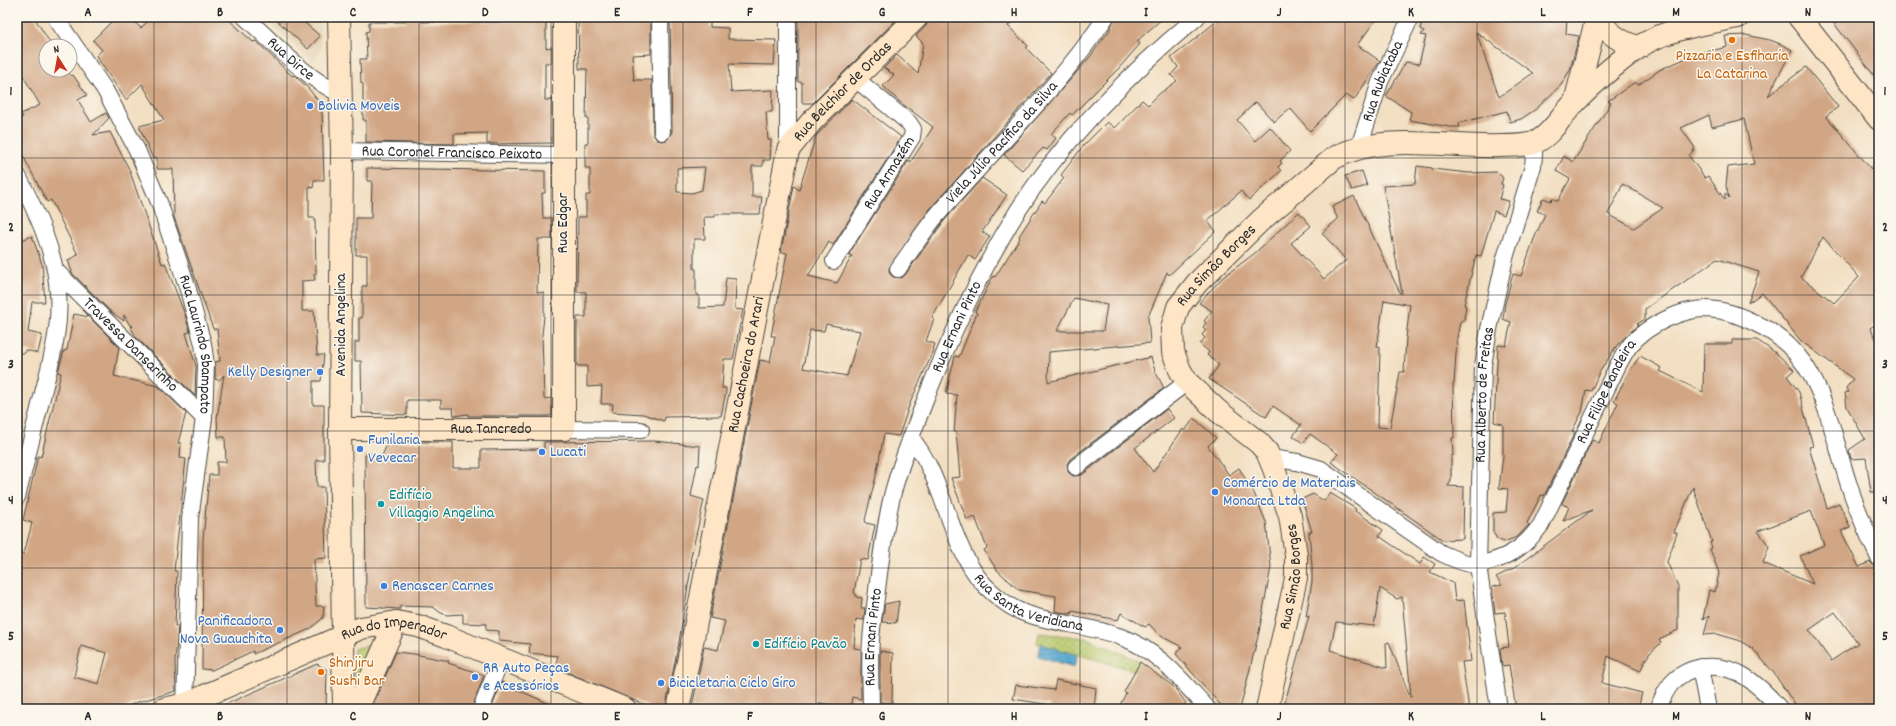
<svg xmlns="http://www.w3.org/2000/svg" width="1896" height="726" font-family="Dekko,sans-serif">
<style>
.built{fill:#e1d2b4}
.grass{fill:url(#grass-dots);stroke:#717a4b}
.park{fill:#b7c86b;stroke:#717a4b}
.water{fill:url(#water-rules);stroke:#406a7e}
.building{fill:#d1a684;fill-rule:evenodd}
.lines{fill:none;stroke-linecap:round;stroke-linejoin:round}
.street-casing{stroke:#494641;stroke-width:18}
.secondary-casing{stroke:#494641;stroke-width:24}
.street{stroke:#fff;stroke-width:16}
.secondary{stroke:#fee5c5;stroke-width:22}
.grid{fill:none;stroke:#2b2b2b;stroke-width:1;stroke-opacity:0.55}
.food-dot{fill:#e8710a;stroke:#fbf7ec;stroke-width:1.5}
.shop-dot{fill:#3f7fe0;stroke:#fbf7ec;stroke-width:1.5}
.culture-dot{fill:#0f9aa8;stroke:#fbf7ec;stroke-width:1.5}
.labels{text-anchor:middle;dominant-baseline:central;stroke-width:3;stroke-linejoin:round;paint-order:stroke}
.food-label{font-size:16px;fill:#c56008;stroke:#fbf7ec}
.street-label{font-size:16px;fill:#2b2b2b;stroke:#fbf7ec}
.shop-label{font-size:16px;fill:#366cbe;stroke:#fbf7ec;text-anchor:start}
.culture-label{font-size:16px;fill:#0d838f;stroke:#fbf7ec;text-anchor:start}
.neatline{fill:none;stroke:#2b2b2b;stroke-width:1.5}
.grid-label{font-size:13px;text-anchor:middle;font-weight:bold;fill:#2b2b2b}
</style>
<defs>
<pattern id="grass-dots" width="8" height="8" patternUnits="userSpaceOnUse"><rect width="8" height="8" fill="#b7c86b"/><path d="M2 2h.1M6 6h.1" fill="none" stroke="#95a358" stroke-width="1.8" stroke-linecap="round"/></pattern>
<pattern id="water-rules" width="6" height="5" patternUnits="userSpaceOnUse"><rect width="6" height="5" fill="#56a9d1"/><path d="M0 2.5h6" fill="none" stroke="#478aaa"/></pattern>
</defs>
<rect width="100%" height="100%" fill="#fbf7ec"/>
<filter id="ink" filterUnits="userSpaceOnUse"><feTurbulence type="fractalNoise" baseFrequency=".025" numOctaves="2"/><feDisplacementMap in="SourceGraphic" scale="8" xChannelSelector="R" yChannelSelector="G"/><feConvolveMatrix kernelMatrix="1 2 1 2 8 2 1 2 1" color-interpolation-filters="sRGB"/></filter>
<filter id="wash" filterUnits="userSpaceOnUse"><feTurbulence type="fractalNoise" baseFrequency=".012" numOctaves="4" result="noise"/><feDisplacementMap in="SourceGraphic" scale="16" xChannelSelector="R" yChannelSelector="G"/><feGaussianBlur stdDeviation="0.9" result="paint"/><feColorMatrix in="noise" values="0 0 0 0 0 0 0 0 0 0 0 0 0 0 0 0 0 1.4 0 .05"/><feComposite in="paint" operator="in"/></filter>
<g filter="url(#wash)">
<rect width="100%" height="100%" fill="#f2dec0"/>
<path class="built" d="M263 17H321L320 51 314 62Z"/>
<path class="grass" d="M1039 633 1087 638 1141 662 1136 671 1037 643Z"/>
<path class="park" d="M376 644 354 704V649Z"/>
<path class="water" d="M1041 644 1077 655 1074 667 1038 656Z"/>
<g id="blocks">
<g class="building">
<path d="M17 17H34L52 46H46V70H67L71 76 73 75 87 95 78 100 91 122 106 113 109 118 93 135 110 132 129 169 162 264 165 263 185 315 190 332 186 333 196 366 195 396 136 337 130 326 133 327 129 324 124 315V321L111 312 71 272H72L68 260 78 255 51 200 47 202 17 144V120L23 117 21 114 40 105 22 74 17 77Z"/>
<path d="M116 17H129L141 28 152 17H226L253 42 256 41 292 76 294 75 308 88 319 102 322 113 324 180H314L313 188 309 187V218H315L316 274H314L315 280 302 281V311H314L317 355H324L321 381H313V405H324V460H316L317 487H324L326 558 314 559 316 606H324L323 618 310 629 253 654V651L212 670 202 669 203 540 209 475H217V462H226L225 437H218L217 418 224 375 219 380 215 379V362L220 361 217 329H213L174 217 173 169H157V157L153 159 139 126 164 120 142 84 126 100 96 56 102 50 93 40Z"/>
<path d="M273 17H298L320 36 308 49Z"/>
<path d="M406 17H422V22H545L546 24V48L552 47V63H545V100H552V143L487 144V133L454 134V144L366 142V120H363V84L361 83 360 59H367L366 32 369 31V22H406Z"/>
<path d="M578 17H651V54L632 55 634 80H652L653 133 657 140 662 141 667 140 672 132 670 17H710V27L728 28V39L776 40 774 65 729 64 731 92 773 90 772 112H766L768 140H771L770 160H763V166H752V197H762L760 214H715V217H704L705 239H694V269H696V295H699V308L723 307 726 278 736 279 735 309 743 310 733 359H724L722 388H726V392L721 416 665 417 664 421 643 414 612 412 613 404H601L602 386 587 387V366H577V317H586V292H577L578 217H586V195H590V168H585V143H588V118H586L587 69H579ZM705 167 702 190 692 193 677 192V168Z"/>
<path d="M798 17H899L813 103H802V82H798Z"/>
<path d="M929 17H1016L1008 26 1028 46 1026 48 1051 73 930 209 889 268V273L893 277 902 278 905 275 944 221 982 178 1007 195 982 232 990 236 975 260 968 255 932 318 934 319 926 341 935 344 933 349 934 350 910 403 899 436 884 434 876 476 865 520 866 523 875 525 868 560 860 559 854 593 856 594V597L862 598 861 608H865L864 620 856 619 854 648 861 649V699L852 697 850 709 820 703 819 709 692 708 704 647 718 650 725 621 710 618 760 360 770 362 775 336H771L787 253 781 252 794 186 799 190 816 136 852 99 901 137 833 245 829 242 808 276 837 283 852 256 849 254 909 160 910 163 933 127 900 102 883 86 894 75 884 68 897 55 918 74 923 43 916 36 926 26ZM826 324 860 331 847 376 803 368 810 330 824 331Z"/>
<path d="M1115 17H1164L1137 41 1140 44 1119 68 1072 115 1070 113 1051 134 1056 138 1047 150 1043 148 1022 170 1004 155 1090 57 1109 31Z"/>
<path d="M1222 17H1378L1357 45 1380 61 1354 100 1346 95 1310 131 1290 108 1274 122 1256 102 1237 120 1255 141 1270 127 1290 151 1280 161 1282 163 1278 167 1281 171 1249 200 1241 191 1207 221 1216 231 1169 275 1167 272 1148 317 1150 343 1049 352 1048 382 1151 357 1155 371 1164 388 1070 459 1067 464 1068 472 1073 476 1082 475 1167 409 1174 418 1135 448 1153 472 1183 429 1185 431 1194 418 1216 438 1208 446 1229 475 1239 468 1254 493 1266 522 1271 567 1259 632 1240 709H1224L1176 654 1182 647 1159 635 1149 624 1145 627 1121 613 1118 620 1072 611 1071 614 1055 611 1056 596 1019 590 997 570 984 550 987 548 975 517 967 520 951 478 960 477 956 432H954L957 395 946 394 955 356 959 357 977 313 975 312 993 276 995 277 1011 252 1020 238 1019 236 1042 201 1045 203 1064 178 1061 175 1084 145 1107 122 1115 128 1142 100 1148 105 1159 94 1177 81 1171 75 1178 67 1171 58ZM1074 298 1107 305 1103 331H1057Z"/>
<path d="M1423 17H1567L1566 34 1579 36 1570 70 1561 85 1536 109 1521 119 1510 122 1507 111 1459 123 1460 127H1450L1409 120 1411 112 1386 96 1406 62 1419 64 1426 36 1421 35 1424 31 1420 29ZM1476 32 1533 73 1499 97Z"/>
<path d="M1829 17H1879V82L1857 53Z"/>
<path d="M1746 35 1770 40 1783 45 1792 50 1768 96 1806 67 1838 107 1826 116 1871 169 1879 163V322L1870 328 1879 344V492H1871L1866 458 1851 459 1849 450 1865 439 1847 407 1845 393 1849 392 1846 388 1853 379 1801 341 1762 293 1748 303 1759 272 1717 259 1645 309V319L1637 324 1638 325 1617 345 1599 373 1591 391 1586 390 1582 412 1572 431 1575 432 1544 496 1541 495 1527 523 1529 525 1517 537 1504 542 1497 539 1493 532V513L1506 512 1508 489 1499 488 1503 456V424L1494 422 1498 345 1506 346 1511 322 1503 319 1505 304 1513 274 1521 276 1534 239 1545 214 1537 211 1543 198 1551 201 1552 198 1558 201 1570 179 1556 171 1564 156 1573 162 1611 103 1608 101 1635 82 1638 85 1661 69 1694 55 1727 47 1725 36ZM1709 115 1712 127 1744 119 1754 164 1728 167 1726 186 1729 198 1725 193V200L1708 176 1705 178 1689 156 1695 148 1681 128ZM1623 184 1663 208 1634 228 1608 214ZM1823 237 1859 277 1834 303 1801 277Z"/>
<path d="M1417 166 1432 168V169L1469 173 1497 172 1503 178 1501 184 1503 185 1499 199 1509 201 1504 215 1494 211 1481 256 1476 255 1464 305 1466 306 1464 319 1460 322 1457 338 1454 384H1453L1454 438H1452L1453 456H1451V481L1448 486 1464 487 1463 539 1443 540 1331 462 1338 454 1310 434 1303 443 1293 436 1301 425 1273 406 1266 417 1209 379 1219 365 1207 355 1209 352 1200 344 1205 338 1202 335 1206 330 1203 327 1206 323 1204 321 1212 311 1199 303 1222 278 1255 253 1299 212 1311 226 1291 243 1324 279 1346 260 1322 233 1338 219 1332 207 1354 196 1400 293H1402L1383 186 1415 184ZM1384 300 1410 305 1406 338 1404 372H1400L1390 428 1378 427 1380 347H1377Z"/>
<path d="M367 168 545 171V193H542L543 218H552V239H538L537 292 544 293V317L542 334 544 399 552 398V415L549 416H468V414L454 416 453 408H441V400H407V415L362 413 361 361H355V342H359V318H362V286H367V255H356V218H371L372 181H367Z"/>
<path d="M1362 171 1367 186 1352 190 1345 176Z"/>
<path d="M32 236 42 264 45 302H32L28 332 42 335 38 353 25 350V353H17V242Z"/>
<path d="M74 314 89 317 119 347 114 376 158 386 186 413 178 443H181L180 458 186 459 174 571H177L175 626H178L175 662 176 691 138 702 121 709H17V552L24 554 32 523 23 520 38 456 41 457 61 373 58 372 64 351 67 350ZM81 646 107 653 99 684 74 677Z"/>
<path d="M1732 340H1757L1776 353 1794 370 1787 376 1799 392 1813 446 1809 447 1827 508 1839 503 1850 527 1841 531 1859 567 1870 562 1874 566 1879 567V709H1798L1773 672 1752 648 1738 640 1717 634 1704 635 1709 616 1703 619 1709 590 1715 592 1719 573 1710 549 1712 548 1710 542H1712L1693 487 1674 532 1677 533 1667 562 1678 586V630L1659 639 1661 643 1649 654 1640 671 1608 656 1602 683 1642 693 1638 709H1574L1575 705 1544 709H1516L1509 665 1502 666 1500 648 1509 647 1505 612 1495 613 1492 587 1502 585 1496 577 1514 568 1592 510 1563 521 1569 507 1562 504 1592 440 1599 443 1618 403 1614 401 1628 374 1640 356 1662 368 1660 371 1703 392 1704 344H1732ZM1811 511 1824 545 1800 556 1813 584 1763 563 1769 546 1758 531ZM1835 612 1858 643 1831 661 1809 630Z"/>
<path d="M655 441 700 446 699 466 697 465 691 496 704 500 690 561 692 562 679 642 666 705 662 708 655 709 555 667 558 656 529 653 530 644 499 641V631L486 630V624L463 623V614L447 615 441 613 433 607 400 606V609L366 607 365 455 382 456 388 442H453V468H481V450L544 449V442Z"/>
<path d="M1330 493 1356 509 1355 511 1383 530 1379 536 1420 564 1424 557 1435 564 1430 572 1453 583 1455 601 1464 600 1471 661 1462 662 1469 709H1283L1309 616 1306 617 1312 582V566L1309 532H1312L1302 499 1313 494 1324 501ZM1380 588 1397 599 1402 597 1411 697H1410L1389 642 1386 643 1387 668 1330 650 1336 622 1374 626Z"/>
<path d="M899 601 896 623 882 622 885 604Z"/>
<path d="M880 651 893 653 892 703 880 702Z"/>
<path d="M396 652 414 654 449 661 448 663 484 675 472 709H371Z"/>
<path d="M1140 662 1174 687 1186 703 1180 709H1118L1126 693 1124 692Z"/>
<path d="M317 664 327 670 326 709H215Z"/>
<path d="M1056 680 1096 688 1094 709H1050L1051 705 1013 699 1016 685 1054 690Z"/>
<path d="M502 682 516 689 561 709H491Z"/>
</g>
</g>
</g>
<g filter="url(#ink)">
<use href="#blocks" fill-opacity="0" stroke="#494641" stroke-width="1"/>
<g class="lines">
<g class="street-casing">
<g id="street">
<path id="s1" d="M55 17 105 90 137 150 159 202 187 286 203 344 206 365 204 418 190 519 185 709"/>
<path id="s2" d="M245 17C273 42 307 80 341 94"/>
<path d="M660 17 662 132"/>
<path id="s3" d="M1359 147 1380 82 1411 17"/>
<path d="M788 150V17"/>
<path id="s4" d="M342 151 563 155"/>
<path d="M17 174C36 211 56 252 58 294 61 327 51 361 43 393 34 428 26 462 17 497"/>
<path id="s5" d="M834 261 912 137 913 129 909 123 856 79"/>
<path id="s6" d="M898 269C911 251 923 232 937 215 994 149 1057 89 1106 17"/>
<path id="s7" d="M56 271 204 418"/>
<path d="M564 429 641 430"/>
<path id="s8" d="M911 438C948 482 949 557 993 593 1002 601 1013 609 1024 613 1055 624 1089 625 1121 637 1158 650 1182 681 1208 709"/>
<path id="s9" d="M1270 458 1297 462 1321 469 1441 553C1452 558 1464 564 1477 565 1481 565 1485 563 1489 562 1512 556 1527 544 1541 525L1618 365C1622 358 1626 350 1631 344 1648 325 1681 309 1706 309 1726 310 1738 315 1755 323 1821 353 1828 420 1848 482 1856 508 1867 533 1879 558"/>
<path d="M1076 467 1187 382"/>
<path d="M1700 667 1708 709"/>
<path d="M481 709 501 659"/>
<path id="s10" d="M871 709C871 687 869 664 871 641 872 624 875 607 877 590 881 557 885 524 893 492 903 455 918 419 932 383 956 324 983 267 1017 212 1064 138 1130 73 1197 17"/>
<path id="s11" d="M1499 709 1478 565 1483 366 1489 329 1505 258 1533 166 1535 143"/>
<path d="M1658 709C1661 701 1665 691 1671 684 1689 663 1721 662 1744 676 1757 684 1770 697 1780 709"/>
</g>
</g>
<g class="secondary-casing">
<g id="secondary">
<path d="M339 17 342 151 340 429 344 709"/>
<path d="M1799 17 1879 119"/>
<path d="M1597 19C1609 33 1620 43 1639 47"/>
<path d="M1575 102 1597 17"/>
<path id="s12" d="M340 429H564V17"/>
<path id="s13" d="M164 709 186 704 361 628 396 622 418 626 446 636 625 709"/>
<path d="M357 709 396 622"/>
<path id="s14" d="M678 709 694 633 788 150 812 121 917 17"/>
<path id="s15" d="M1267 709 1296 578V555L1290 516 1274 469 1267 452 1259 443 1218 411 1187 382 1180 370 1173 352 1172 328 1178 307 1197 283 1260 221 1334 158C1382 132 1447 148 1500 146 1511 146 1523 146 1533 143 1549 139 1564 112 1576 101 1595 82 1616 63 1638 48 1663 29 1708 23 1738 17"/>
</g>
</g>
<use href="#street" class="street"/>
<use href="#secondary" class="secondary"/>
</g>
</g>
<path class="grid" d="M154 17V709M287 17V709M419 17V709M551 17V709M683 17V709M816 17V709M948 17V709M1080 17V709M1213 17V709M1345 17V709M1477 17V709M1609 17V709M1742 17V709M17 158H1879M17 295H1879M17 431H1879M17 568H1879"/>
<g class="food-dot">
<circle cx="1732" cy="40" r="4"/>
<circle cx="321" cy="672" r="4"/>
</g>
<g class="shop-dot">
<circle cx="310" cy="106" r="4"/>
<circle cx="320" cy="372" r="4"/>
<circle cx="360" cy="449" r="4"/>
<circle cx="542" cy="452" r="4"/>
<circle cx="1215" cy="492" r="4"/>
<circle cx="384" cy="586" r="4"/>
<circle cx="280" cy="630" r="4"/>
<circle cx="475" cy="677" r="4"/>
<circle cx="661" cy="683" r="4"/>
</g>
<g class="culture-dot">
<circle cx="381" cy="504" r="4"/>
<circle cx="756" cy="644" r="4"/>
</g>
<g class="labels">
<g class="food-label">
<text x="1732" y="56">Pizzaria e Esfiharia<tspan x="1732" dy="18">La Catarina</tspan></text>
<text x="329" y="663" text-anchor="start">Shinjiru<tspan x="329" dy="18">Sushi Bar</tspan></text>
</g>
<g class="street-label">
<text stroke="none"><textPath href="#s2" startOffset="62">Rua Dirce</textPath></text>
<text stroke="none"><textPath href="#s3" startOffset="70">Rua Rubiataba</textPath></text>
<text stroke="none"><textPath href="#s14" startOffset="650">Rua Belchior de Ordas</textPath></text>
<text stroke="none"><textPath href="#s6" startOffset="164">Viela Júlio Pacífico da Silva</textPath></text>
<text stroke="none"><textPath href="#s4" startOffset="110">Rua Coronel Francisco Peixoto</textPath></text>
<text stroke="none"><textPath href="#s5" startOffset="104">Rua Armazém</textPath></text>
<text transform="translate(563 223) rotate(-90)">Rua Edgar</text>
<text stroke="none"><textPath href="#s15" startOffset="507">Rua Simão Borges</textPath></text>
<text transform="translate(341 325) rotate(-90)">Avenida Angelina</text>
<text stroke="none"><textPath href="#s10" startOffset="396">Rua Ernani Pinto</textPath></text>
<text stroke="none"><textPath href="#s7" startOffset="105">Travessa Dansarinho</textPath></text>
<text stroke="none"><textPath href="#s1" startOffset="361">Rua Laurindo Sbampato</textPath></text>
<text stroke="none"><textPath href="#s14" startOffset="351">Rua Cachoeira do Arari</textPath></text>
<text stroke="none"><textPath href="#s9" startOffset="463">Rua Filipe Bandeira</textPath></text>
<text stroke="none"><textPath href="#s11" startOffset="316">Rua Alberto de Freitas</textPath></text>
<text stroke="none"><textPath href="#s12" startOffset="151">Rua Tancredo</textPath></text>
<text stroke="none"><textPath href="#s15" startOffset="135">Rua Simão Borges</textPath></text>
<text stroke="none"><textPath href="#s8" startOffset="214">Rua Santa Veridiana</textPath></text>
<text stroke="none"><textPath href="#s10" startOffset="72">Rua Ernani Pinto</textPath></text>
<text stroke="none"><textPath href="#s13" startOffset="247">Rua do Imperador</textPath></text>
</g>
<g class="shop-label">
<text x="318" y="106">Bolivia Moveis</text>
<text x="312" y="372" text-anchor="end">Kelly Designer</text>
<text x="368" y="440">Funilaria<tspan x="368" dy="18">Vevecar</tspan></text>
<text x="550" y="452">Lucati</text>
<text x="1223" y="483">Comércio de Materiais<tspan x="1223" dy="18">Monarca Ltda</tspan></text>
<text x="392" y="586">Renascer Carnes</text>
<text x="272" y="621" text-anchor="end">Panificadora<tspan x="272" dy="18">Nova Guauchita</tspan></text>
<text x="483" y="668">RR Auto Peças<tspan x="483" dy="18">e Acessórios</tspan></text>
<text x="669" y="683">Bicicletaria Ciclo Giro</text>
</g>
<g class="culture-label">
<text x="389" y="495">Edifício<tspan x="389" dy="18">Villaggio Angelina</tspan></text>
<text x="764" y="644">Edifício Pavão</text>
</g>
</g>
<rect width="1896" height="726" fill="none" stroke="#fbf7ec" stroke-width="44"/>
<g transform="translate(58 58) rotate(349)"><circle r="19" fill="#fbf7ec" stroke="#a8a59f"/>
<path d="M0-3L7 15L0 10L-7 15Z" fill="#c8321e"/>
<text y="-6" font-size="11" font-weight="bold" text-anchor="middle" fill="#2b2b2b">N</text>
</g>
<rect x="22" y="22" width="1852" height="682" class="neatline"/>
<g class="grid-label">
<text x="88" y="16">A</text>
<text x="220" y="16">B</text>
<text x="353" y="16">C</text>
<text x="485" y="16">D</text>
<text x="617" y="16">E</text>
<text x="750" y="16">F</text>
<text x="882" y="16">G</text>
<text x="1014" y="16">H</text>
<text x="1146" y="16">I</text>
<text x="1279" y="16">J</text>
<text x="1411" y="16">K</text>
<text x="1543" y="16">L</text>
<text x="1676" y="16">M</text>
<text x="1808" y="16">N</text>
<text x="11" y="95">1</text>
<text x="1885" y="95">1</text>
<text x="11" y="231">2</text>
<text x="1885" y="231">2</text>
<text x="11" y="368">3</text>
<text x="1885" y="368">3</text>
<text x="11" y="504">4</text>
<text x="1885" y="504">4</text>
<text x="11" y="640">5</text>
<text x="1885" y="640">5</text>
<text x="88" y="720">A</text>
<text x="220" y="720">B</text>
<text x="353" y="720">C</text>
<text x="485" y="720">D</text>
<text x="617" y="720">E</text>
<text x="750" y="720">F</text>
<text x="882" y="720">G</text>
<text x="1014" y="720">H</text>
<text x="1146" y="720">I</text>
<text x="1279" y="720">J</text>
<text x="1411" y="720">K</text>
<text x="1543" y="720">L</text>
<text x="1676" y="720">M</text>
<text x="1808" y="720">N</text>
</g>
</svg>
